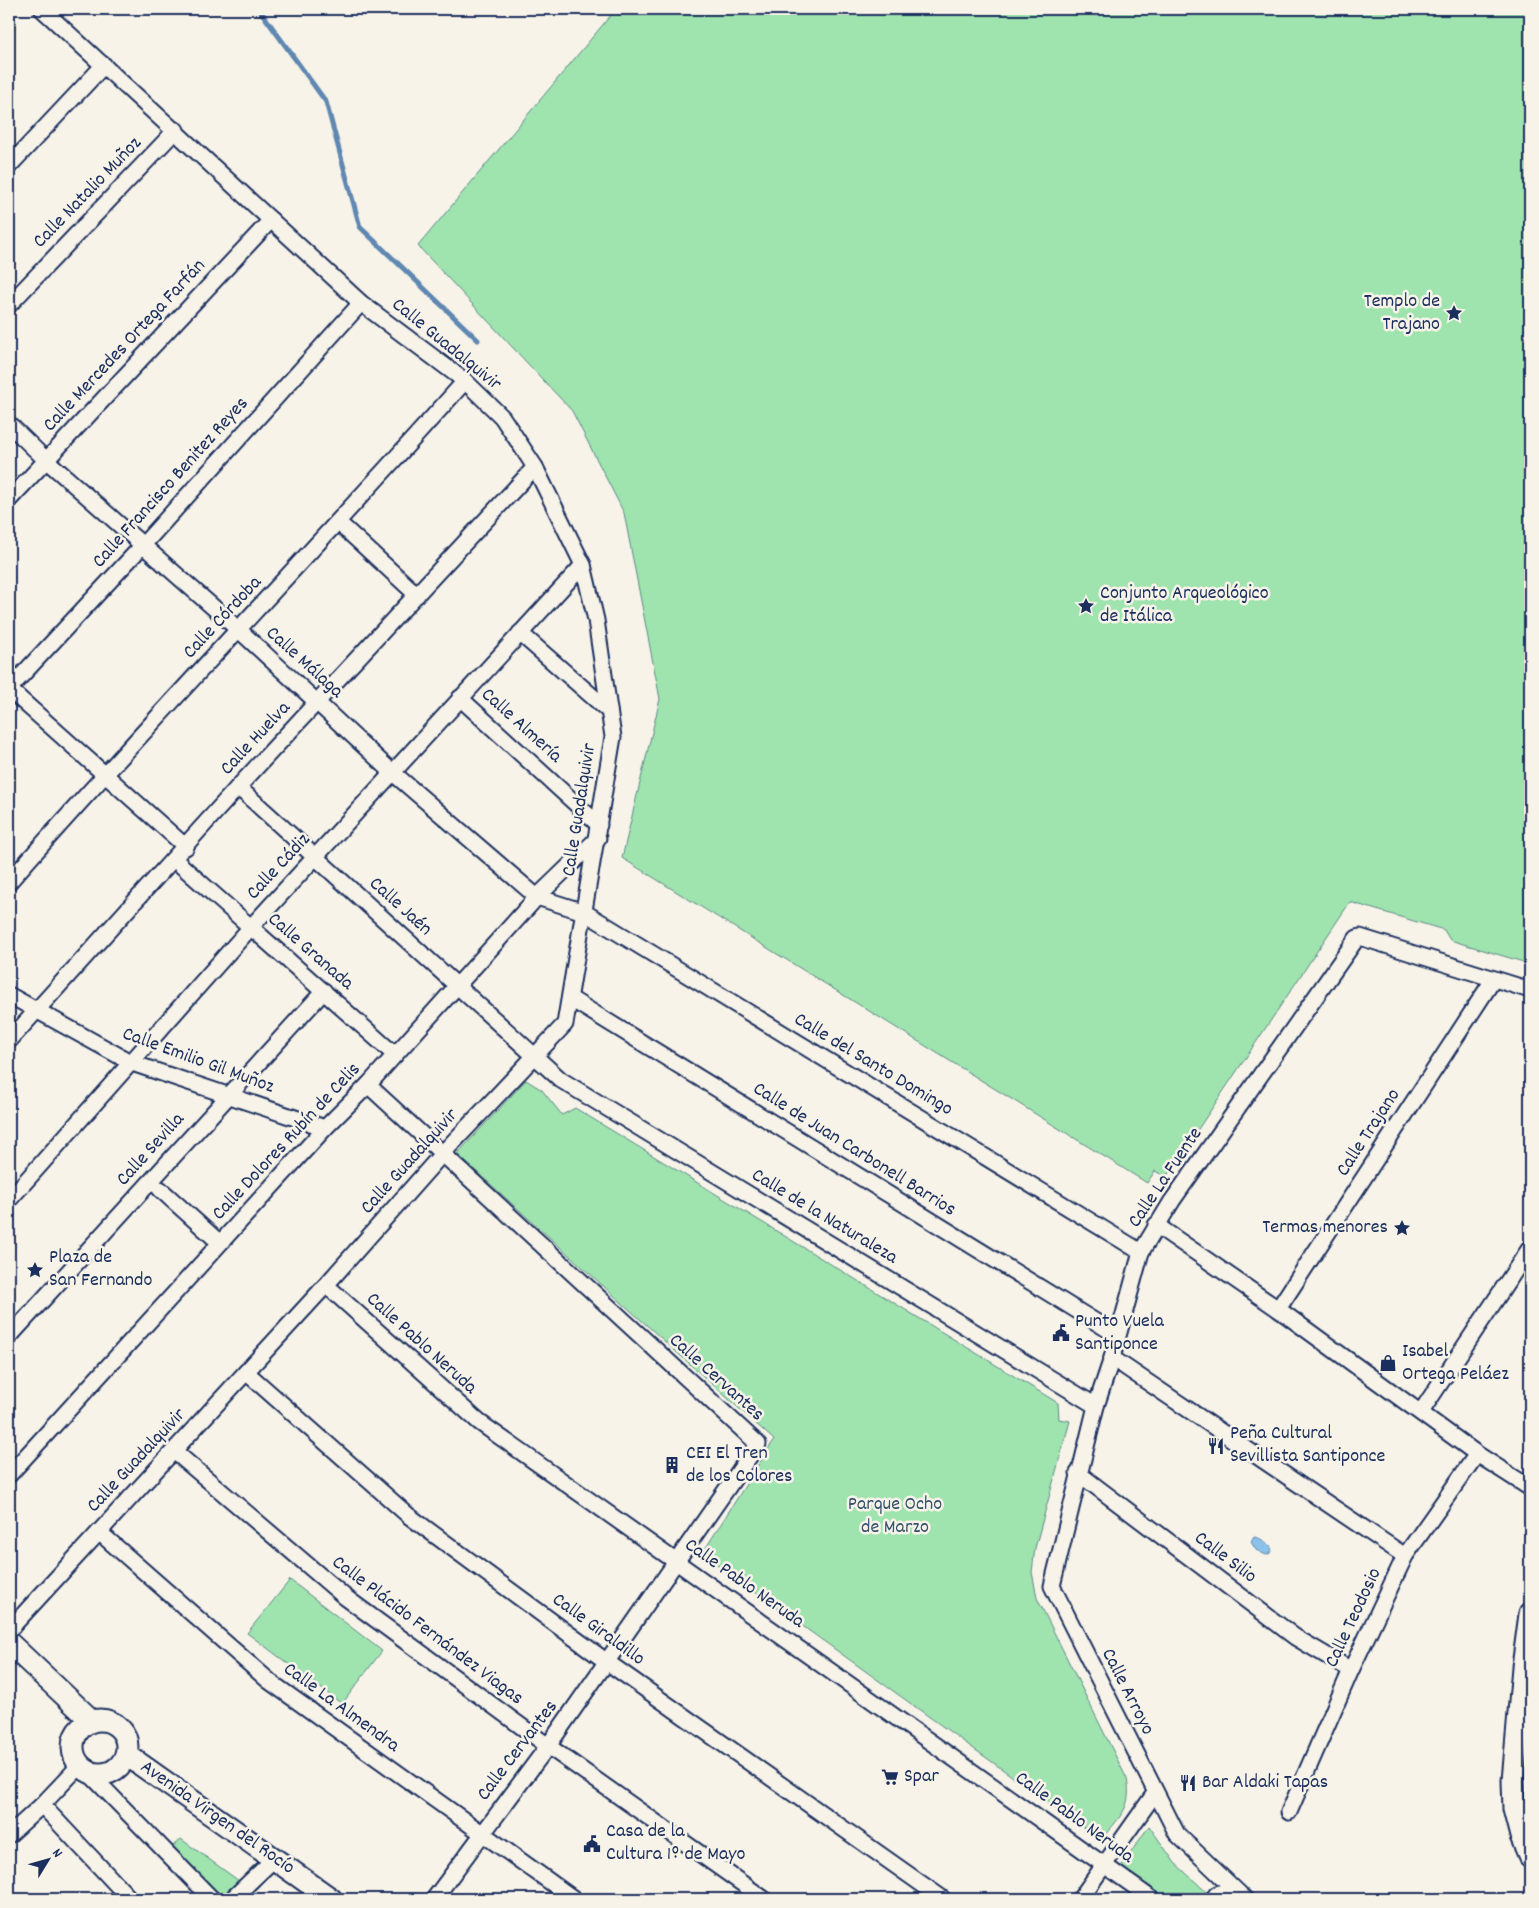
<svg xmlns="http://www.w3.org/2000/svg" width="1539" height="1908" font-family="Dekko,sans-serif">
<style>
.green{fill:#9fe3af;stroke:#5d8986}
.water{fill:#8ac2e9;stroke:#5e87b1}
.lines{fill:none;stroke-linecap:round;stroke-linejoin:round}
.stream{stroke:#5e87b1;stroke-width:5}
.street-casing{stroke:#1b2f5e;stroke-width:19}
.secondary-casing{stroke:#1b2f5e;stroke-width:25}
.street{stroke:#f7f3e8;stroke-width:15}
.secondary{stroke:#f7f3e8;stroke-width:21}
.labels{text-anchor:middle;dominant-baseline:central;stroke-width:5;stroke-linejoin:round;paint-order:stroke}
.street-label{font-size:20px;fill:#1b2f5e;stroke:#f7f3e8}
.poi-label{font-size:20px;fill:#1b2f5e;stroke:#f7f3e8;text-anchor:start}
.park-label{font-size:20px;fill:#35536e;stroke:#f7f3e8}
</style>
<rect width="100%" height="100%" fill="#f7f3e8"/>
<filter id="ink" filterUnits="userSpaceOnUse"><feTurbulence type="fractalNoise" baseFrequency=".02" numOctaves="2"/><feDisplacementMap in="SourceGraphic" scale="10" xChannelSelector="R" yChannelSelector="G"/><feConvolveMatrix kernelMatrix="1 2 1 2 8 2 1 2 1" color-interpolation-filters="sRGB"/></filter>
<g filter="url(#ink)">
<g class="green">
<path d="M616 9H1530V964L1450 940 1444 930 1350 902 1166 1177 1155 1171 1147 1183 622 858 660 699 624 513 572 411 418 246Z"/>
<path d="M526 1080 542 1090 562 1115 575 1108 1058 1403 1059 1419 1070 1421 1035 1548 1032 1572 1037 1598 1127 1779C1133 1809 1118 1818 1101 1840L702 1554 774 1440 457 1154Z"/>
<path d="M290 1580 382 1651 342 1704 247 1633Z"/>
<path d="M1149 1826 1175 1863 1214 1899H1157L1118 1871Z"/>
<path d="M181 1839 264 1899H219L171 1848Z"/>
</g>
<path class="water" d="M1254 1537C1259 1537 1271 1544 1272 1550L1269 1554 1266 1555 1256 1550 1251 1542Z"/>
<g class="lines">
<path class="stream" d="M259 9 326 102 360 227 478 340"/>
<g class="street-casing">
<g id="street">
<path d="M9 166 104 65"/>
<path d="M9 305 176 130"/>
<path d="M9 424 46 460 239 630 392 772 537 897 584 912 1141 1252"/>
<path d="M9 500 271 220"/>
<path d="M339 523 417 595"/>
<path d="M520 633 609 711"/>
<path d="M9 689 143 545 361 303"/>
<path d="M9 689 186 847"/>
<path d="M460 698 599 825"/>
<path d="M238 787 561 1080 1096 1406"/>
<path d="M175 860 395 1055"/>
<path d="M9 882C158 712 315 550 465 381"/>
<path d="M9 995 132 1063 325 1128"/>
<path d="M571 999 1117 1335"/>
<path d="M9 1041 238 787 535 467"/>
<path d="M368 1085 758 1444 548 1746 434 1899"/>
<path d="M160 1189 220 1243"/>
<path d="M9 1200 251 927 583 565"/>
<path d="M1156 1225 1278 1309 1477 1454 1530 1488"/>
<path d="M326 1285 479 1422 1152 1899"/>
<path d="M1278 1309 1493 980"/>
<path d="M9 1337 324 991"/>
<path d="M1112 1358 1405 1556"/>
<path d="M246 1372 409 1516 607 1662 943 1899"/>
<path d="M1421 1412 1530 1248"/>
<path d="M174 1451 345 1597 548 1746 764 1899"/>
<path d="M1078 1473 1295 1637 1351 1670"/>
<path d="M9 1475 325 1128 368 1085 537 897 598 838"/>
<path d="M99 1532 269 1681 574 1899"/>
<path d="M9 1630 326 1285 442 1154 565 1024 613 737 596 620 583 565 535 467 502 417 465 381 361 303 42 9"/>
<path d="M87 1771 212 1899"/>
<path d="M42 1805 130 1899"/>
<path d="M1289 1812 1351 1670 1405 1556 1477 1454"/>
<path d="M9 1835 42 1805 80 1765"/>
<path d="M232 1899 274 1859"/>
<path d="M1080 1899 1155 1793"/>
<path d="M1213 1899 1217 1894 1231 1889"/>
<path d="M1245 1899 1177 1834 1052 1586 1096 1406 1112 1358 1141 1252 1172 1201 1357 938 1360 937 1530 990"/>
</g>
</g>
<g class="secondary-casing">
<g id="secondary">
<path d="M1530 1614 1523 1667 1513 1781 1514 1809 1521 1836 1530 1857"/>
<path d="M9 1643 92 1721"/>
<circle cx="100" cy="1747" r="27"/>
<path d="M127 1755 331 1899"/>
</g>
</g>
<use href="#street" class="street"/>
<use href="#secondary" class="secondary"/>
</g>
</g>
<defs>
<g id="sight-bare" transform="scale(1.35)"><path d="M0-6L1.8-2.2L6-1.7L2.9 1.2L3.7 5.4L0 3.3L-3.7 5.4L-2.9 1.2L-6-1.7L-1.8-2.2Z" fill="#1b2f5e" stroke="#f7f3e8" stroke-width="2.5" paint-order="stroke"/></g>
<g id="civic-bare" transform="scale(1.35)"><path d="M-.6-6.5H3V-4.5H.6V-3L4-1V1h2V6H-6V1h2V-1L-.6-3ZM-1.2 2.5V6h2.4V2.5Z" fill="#1b2f5e" stroke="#f7f3e8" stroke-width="2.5" paint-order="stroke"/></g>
<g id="shop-bare" transform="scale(1.35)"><path d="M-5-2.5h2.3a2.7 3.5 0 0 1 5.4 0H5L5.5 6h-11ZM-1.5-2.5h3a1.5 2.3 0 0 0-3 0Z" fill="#1b2f5e" stroke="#f7f3e8" stroke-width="2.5" paint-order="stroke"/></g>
<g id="restaurant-bare" transform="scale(1.35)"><path d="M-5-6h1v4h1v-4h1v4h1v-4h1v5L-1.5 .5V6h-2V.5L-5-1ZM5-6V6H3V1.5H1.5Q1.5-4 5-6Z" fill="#1b2f5e" stroke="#f7f3e8" stroke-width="2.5" paint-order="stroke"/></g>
<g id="building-bare" transform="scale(1.35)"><path d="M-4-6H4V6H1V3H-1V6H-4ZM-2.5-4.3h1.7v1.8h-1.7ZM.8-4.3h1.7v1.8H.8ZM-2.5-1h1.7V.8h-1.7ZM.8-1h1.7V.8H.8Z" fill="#1b2f5e" stroke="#f7f3e8" stroke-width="2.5" paint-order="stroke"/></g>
<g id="supermarket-bare" transform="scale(1.35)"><path d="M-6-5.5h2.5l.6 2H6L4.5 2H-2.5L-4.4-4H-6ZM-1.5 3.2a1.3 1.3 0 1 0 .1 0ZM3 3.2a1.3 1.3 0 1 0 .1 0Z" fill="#1b2f5e" stroke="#f7f3e8" stroke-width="2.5" paint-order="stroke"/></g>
</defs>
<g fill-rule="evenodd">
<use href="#sight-bare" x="1454" y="313"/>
<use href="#sight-bare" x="1086" y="606"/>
<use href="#sight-bare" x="1402" y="1228"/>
<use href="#sight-bare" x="35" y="1270"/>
<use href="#civic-bare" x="1061" y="1333"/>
<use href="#shop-bare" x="1388" y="1363"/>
<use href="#restaurant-bare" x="1216" y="1446"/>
<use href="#building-bare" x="672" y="1465"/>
<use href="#supermarket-bare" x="890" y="1777"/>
<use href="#restaurant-bare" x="1188" y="1783"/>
<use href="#civic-bare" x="592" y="1844"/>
</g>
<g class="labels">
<g class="street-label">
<text transform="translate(88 193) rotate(-46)">Calle Natalio Muñoz</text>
<text transform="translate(446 345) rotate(39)">Calle Guadalquivir</text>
<text transform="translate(125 346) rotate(-47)">Calle Mercedes Ortega Farfán</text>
<text transform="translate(171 483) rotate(-48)">Calle Francisco Benitez Reyes</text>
<text transform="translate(223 618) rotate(-47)">Calle Córdoba</text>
<text transform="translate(304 663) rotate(42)">Calle Málaga</text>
<text transform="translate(521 726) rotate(42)">Calle Almería</text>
<text transform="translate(256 739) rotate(-47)">Calle Huelva</text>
<text transform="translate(580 810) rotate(-81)">Calle Guadalquivir</text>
<text transform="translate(279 867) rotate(-47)">Calle Cádiz</text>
<text transform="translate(400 907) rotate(42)">Calle Jaén</text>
<text transform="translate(310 952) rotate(41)">Calle Granada</text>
<text transform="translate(198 1061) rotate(20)">Calle Emilio Gil Muñoz</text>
<text transform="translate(873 1065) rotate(31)">Calle del Santo Domingo</text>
<text transform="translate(1369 1133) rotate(-57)">Calle Trajano</text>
<text transform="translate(287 1142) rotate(-47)">Calle Dolores Rubín de Celis</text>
<text transform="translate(151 1150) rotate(-48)">Calle Sevilla</text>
<text transform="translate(854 1150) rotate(32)">Calle de Juan Carbonell Barrios</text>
<text transform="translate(410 1162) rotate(-48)">Calle Guadalquivir</text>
<text transform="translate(1166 1178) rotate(-56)">Calle La Fuente</text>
<text transform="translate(824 1217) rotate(31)">Calle de la Naturaleza</text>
<text transform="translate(421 1344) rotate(42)">Calle Pablo Neruda</text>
<text transform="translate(716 1378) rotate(42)">Calle Cervantes</text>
<text transform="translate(137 1461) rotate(-47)">Calle Guadalquivir</text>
<text transform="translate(1225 1558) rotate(37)">Calle Silio</text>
<text transform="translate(744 1584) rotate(35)">Calle Pablo Neruda</text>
<text transform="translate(1354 1618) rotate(-65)">Calle Teodosio</text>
<text transform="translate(598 1630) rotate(36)">Calle Giraldillo</text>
<text transform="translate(427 1631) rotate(37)">Calle Plácido Fernández Viagas</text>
<text transform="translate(1127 1692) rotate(63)">Calle Arroyo</text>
<text transform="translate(341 1708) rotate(36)">Calle La Almendra</text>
<text transform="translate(518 1751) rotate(-53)">Calle Cervantes</text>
<text transform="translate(217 1818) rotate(35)">Avenida Virgen del Rocío</text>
<text transform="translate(1074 1818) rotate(36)">Calle Pablo Neruda</text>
</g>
<g class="poi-label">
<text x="1440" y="302" text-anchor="end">Templo de<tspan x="1440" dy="23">Trajano</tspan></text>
<text x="1100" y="594">Conjunto Arqueológico<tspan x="1100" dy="23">de Itálica</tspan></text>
<text x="1388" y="1228" text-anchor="end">Termas menores</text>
<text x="49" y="1258">Plaza de<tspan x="49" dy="23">San Fernando</tspan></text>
<text x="1075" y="1322">Punto Vuela<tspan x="1075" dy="23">Santiponce</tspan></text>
<text x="1402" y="1352">Isabel<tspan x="1402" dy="23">Ortega Peláez</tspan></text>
<text x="1230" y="1434">Peña Cultural<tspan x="1230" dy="23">Sevillista Santiponce</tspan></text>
<text x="686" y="1454">CEI El Tren<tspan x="686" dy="23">de los Colores</tspan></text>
<text x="904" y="1777">Spar</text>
<text x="1202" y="1783">Bar Aldaki Tapas</text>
<text x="606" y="1832">Casa de la<tspan x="606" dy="23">Cultura 1º de Mayo</tspan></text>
</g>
<g class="park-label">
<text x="895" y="1505">Parque Ocho<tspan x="895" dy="23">de Marzo</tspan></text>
</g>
</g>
<rect width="1539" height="1908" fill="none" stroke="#f7f3e8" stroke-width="30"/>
<rect x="15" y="15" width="1509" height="1878" fill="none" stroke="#1b2f5e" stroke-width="2" filter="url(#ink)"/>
<g transform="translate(48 1860) rotate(53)" stroke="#f7f3e8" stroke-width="4" paint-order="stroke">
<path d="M0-4L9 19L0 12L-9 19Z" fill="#1b2f5e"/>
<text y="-8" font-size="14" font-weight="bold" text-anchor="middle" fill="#1b2f5e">N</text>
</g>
</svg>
